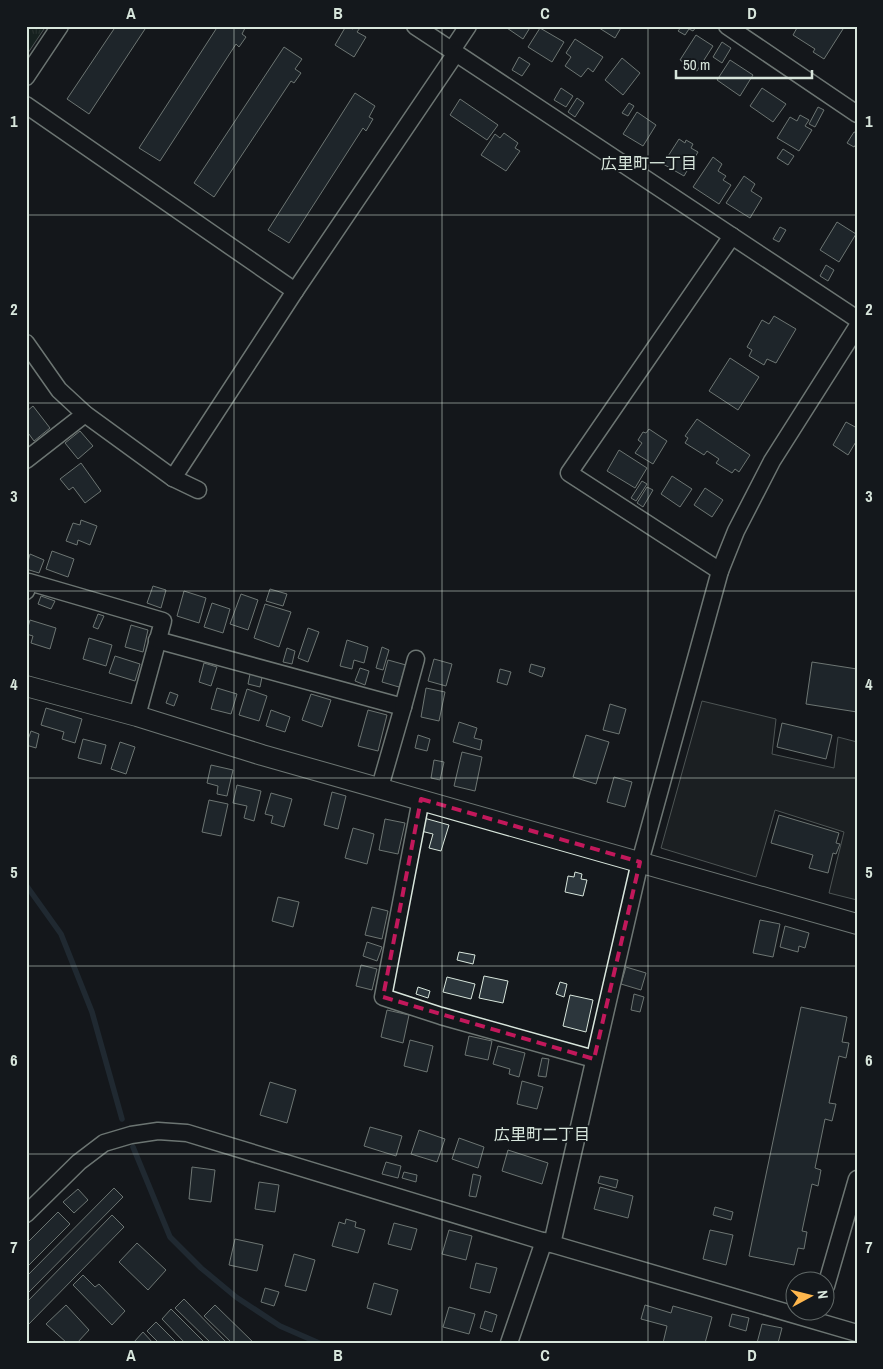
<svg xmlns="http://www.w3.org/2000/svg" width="883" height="1369" font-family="'Archivo Narrow','Noto Sans JP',sans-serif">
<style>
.grass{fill:url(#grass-tufts);stroke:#939e99}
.parking{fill:#24282b;stroke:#939e99}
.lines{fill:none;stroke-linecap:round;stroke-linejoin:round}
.stream{stroke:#2f3f4d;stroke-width:5.5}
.building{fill:#2c363c;stroke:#d8e6dc}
.minor-casing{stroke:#d8e6dc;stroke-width:19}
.tertiary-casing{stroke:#d8e6dc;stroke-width:22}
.minor{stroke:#14181c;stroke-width:16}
.tertiary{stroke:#14181c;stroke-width:20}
.marked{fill:none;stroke:#c2185b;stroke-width:4;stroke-dasharray:10 6;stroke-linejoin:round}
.grid{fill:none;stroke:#d8e6dc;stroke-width:1;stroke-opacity:0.55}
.labels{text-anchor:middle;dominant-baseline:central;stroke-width:4;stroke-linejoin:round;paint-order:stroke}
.neighbourhood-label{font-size:16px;fill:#d8e6dc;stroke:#14181c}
.neatline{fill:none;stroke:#d8e6dc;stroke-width:2}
.grid-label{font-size:16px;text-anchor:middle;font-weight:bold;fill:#d8e6dc}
</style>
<defs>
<pattern id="grass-tufts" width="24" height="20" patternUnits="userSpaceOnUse" patternTransform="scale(1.25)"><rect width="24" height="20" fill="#1a2d24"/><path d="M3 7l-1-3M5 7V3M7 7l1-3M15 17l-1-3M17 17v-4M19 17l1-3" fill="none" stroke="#3b4b43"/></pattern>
</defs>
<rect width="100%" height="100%" fill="#14181c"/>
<path class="grass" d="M26 26H46L26 56Z"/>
<path class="parking" d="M702 701 776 719 772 754 834 768 838 737 857 742V900L829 893 844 832 775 810 756 877 661 848Z"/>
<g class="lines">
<g class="stream">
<path d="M26 885 61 934 92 1012 122 1119"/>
<path d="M133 1147 170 1237 201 1268 236 1297 280 1326 319 1343"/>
</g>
</g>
<g class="building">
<path d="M116 26H147L89 114 67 99Z"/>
<path d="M218 26H246L242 34 246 37 239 47 236 44 160 161 139 148Z"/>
<path d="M346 26 353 29 355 26H358L360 28 357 32 366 37 354 57 335 45Z"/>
<path d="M504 26H531L523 39Z"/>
<path d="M596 26H622L615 38Z"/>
<path d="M682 26H697L693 31 689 29 685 35 678 31Z"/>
<path d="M798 26H838L843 29 824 59 813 52 815 49 793 35Z"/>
<path d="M540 28 564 42 552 62 528 47Z"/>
<path d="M696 35 713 46 697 71 680 60Z"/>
<path d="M575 39 603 57 593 72 588 68 581 77 565 66 571 57 566 53Z"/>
<path d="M722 42 731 48 722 63 713 57Z"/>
<path d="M284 47 302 59 295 69 301 73 294 83 291 81 214 197 194 183Z"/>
<path d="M519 57 530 64 522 76 512 70Z"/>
<path d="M622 58 640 73 623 95 605 80Z"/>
<path d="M730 60 753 75 740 96 717 80Z"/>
<path d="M561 88 573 96 566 107 554 100Z"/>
<path d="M762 88 786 104 773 122 750 106Z"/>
<path d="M355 93 375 106 369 117 373 119 366 131 363 128 289 243 268 230Z"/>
<path d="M577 98 584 103 575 117 568 112Z"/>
<path d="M460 99 498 125 487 140 450 115Z"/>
<path d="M629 103 634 106 628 116 622 113Z"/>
<path d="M818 107 824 110 815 127 809 124Z"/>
<path d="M637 112 656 125 643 146 623 134Z"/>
<path d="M800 115 809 120 805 126 812 130 799 151 777 138 790 117 797 121Z"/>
<path d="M854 132 857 133V143L854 147 847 143Z"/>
<path d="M504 133 518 143 515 148 520 151 506 171 481 155 495 134 500 138Z"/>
<path d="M679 139 685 143 686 140 693 144 691 148 698 152 684 176 663 164Z"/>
<path d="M783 149 794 156 788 165 777 158Z"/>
<path d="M713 157 722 164 718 171 726 176 723 180 731 185 719 204 693 187Z"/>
<path d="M744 176 755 184 751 191 762 198 750 218 726 203Z"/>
<path d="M837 222 856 234 839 262 820 250Z"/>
<path d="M780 227 786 230 779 242 773 239Z"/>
<path d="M826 265 834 270 828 281 820 276Z"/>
<path d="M774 316 796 329 776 363 767 359 764 365 749 356 752 350 747 347 762 320 769 324Z"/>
<path d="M730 358 759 377 738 410 709 391Z"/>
<path d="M33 406 50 428 34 441 26 430V412Z"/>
<path d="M697 419 750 455 739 472 735 469 732 473 716 463 719 459 707 451 704 455 685 443 688 438 685 436Z"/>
<path d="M846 422 857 428V440L848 455 833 445Z"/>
<path d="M649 429 667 441 653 464 635 453 642 443 638 440 643 432 646 433Z"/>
<path d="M80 431 93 446 78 459 65 443Z"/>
<path d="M619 450 647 468 635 488 607 471Z"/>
<path d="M81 463 101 491 85 503 73 487 69 490 60 479Z"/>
<path d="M672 476 692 489 680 507 661 494Z"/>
<path d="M642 481 647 484 636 501 631 498Z"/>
<path d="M647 487 653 490 643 507 637 503Z"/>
<path d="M705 488 723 500 712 517 694 505Z"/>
<path d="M81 520 97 526 90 545 78 540 77 545 66 541 73 523 80 525Z"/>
<path d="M52 551 74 559 68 577 46 569Z"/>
<path d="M30 554 44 560 39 573 26 569Z"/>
<path d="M153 586 166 590 161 608 147 603Z"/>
<path d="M270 589 287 594 283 606 266 601Z"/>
<path d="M184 591 206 598 199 623 177 616Z"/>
<path d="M241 594 258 600 248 630 230 624Z"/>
<path d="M41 596 55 601 51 609 38 604Z"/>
<path d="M212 603 230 609 223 633 204 627Z"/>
<path d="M265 604 291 612 279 647 254 638Z"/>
<path d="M98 614 104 616 98 629 93 627Z"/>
<path d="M30 620 56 628 50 649 31 643 33 636 26 634Z"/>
<path d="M131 625 148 630 143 652 125 647Z"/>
<path d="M308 628 319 632 308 662 298 658Z"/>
<path d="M89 638 112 645 106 666 83 659Z"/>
<path d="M347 640 368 647 364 663 354 660 352 669 340 666Z"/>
<path d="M382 647 389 650 383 670 376 668Z"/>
<path d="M287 648 295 651 292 664 283 662Z"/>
<path d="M115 656 140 664 135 681 109 673Z"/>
<path d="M434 659 452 664 446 686 428 681Z"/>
<path d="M388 660 406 665 399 687 382 682Z"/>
<path d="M812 662 857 669V712L806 704Z"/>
<path d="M204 663 217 667 211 686 199 682Z"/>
<path d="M531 664 545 668 542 677 529 672Z"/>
<path d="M360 668 369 671 365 685 355 681Z"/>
<path d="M500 669 511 672 507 685 497 682Z"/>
<path d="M250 674 262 677 260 687 248 684Z"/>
<path d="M217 688 237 694 231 714 211 709Z"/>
<path d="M426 688 445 692 439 721 421 717Z"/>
<path d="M247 689 267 696 259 721 239 715Z"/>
<path d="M170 692 178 695 174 706 166 703Z"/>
<path d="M311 694 331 700 322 727 302 720Z"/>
<path d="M610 704 626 709 619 734 603 730Z"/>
<path d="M46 708 82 719 75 743 62 739 64 732 41 725Z"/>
<path d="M271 710 290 717 285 732 266 726Z"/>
<path d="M368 710 387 715 378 751 358 746Z"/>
<path d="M459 722 477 728 474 738 482 740 480 750 453 742Z"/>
<path d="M782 723 832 735 826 759 777 747Z"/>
<path d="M31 731 39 734 36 748 26 745Z"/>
<path d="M418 735 430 739 427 751 415 748Z"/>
<path d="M586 735 609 742 596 784 573 777Z"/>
<path d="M83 739 106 745 101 764 78 758Z"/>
<path d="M120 742 135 747 126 774 111 769Z"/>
<path d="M462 752 482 757 475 791 454 786Z"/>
<path d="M434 760 444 762 440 780 431 778Z"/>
<path d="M211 765 233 770 227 796 217 794 218 786 207 783Z"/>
<path d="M614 777 632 782 625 807 607 802Z"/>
<path d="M237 785 261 791 254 821 244 818 247 806 233 803Z"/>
<path d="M332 792 346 796 338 829 324 825Z"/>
<path d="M271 793 292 799 284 827 271 823 273 816 265 814Z"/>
<path d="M209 800 228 804 221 836 202 832Z"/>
<path d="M779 815 839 833 836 843 840 844 836 854 833 853 828 873 809 868 813 855 771 843Z"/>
<path d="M424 818 449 825 441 851 429 848 433 834 421 831Z"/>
<path d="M385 819 405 823 398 854 379 850Z"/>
<path d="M353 828 374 834 367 864 345 858Z"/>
<path d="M575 872 582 874 581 879 587 880 583 896 565 892 568 876 574 877Z"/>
<path d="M278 897 299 902 293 927 272 921Z"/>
<path d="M372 907 388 911 382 939 365 935Z"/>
<path d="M760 920 780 924 773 957 753 953Z"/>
<path d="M785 926 809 933 805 948 799 946 798 952 780 947Z"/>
<path d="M367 942 382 947 377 961 363 956Z"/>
<path d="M459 952 475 955 473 964 457 960Z"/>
<path d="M361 965 377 969 372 990 356 986Z"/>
<path d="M626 967 646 973 641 990 621 984Z"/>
<path d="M484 976 508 981 503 1003 479 998Z"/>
<path d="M447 977 475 984 471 999 443 992Z"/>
<path d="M560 982 567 984 564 997 556 994Z"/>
<path d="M418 987 430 991 428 998 416 994Z"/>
<path d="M634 994 644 997 640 1012 631 1010Z"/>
<path d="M570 995 593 1000 586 1032 563 1026Z"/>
<path d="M801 1007 847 1017 842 1042 849 1043 846 1058 839 1056 829 1103 836 1104 832 1121 825 1119 815 1168 821 1170 818 1186 812 1184 802 1231 807 1232 804 1249 798 1248 794 1265 749 1256Z"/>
<path d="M387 1010 409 1015 403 1043 381 1037Z"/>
<path d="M469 1036 492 1041 488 1060 465 1055Z"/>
<path d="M410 1040 433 1046 427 1072 404 1066Z"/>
<path d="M498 1046 525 1053 519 1077 509 1074 510 1069 493 1064Z"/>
<path d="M542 1058 549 1059 546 1077 538 1076Z"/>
<path d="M522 1081 543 1087 537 1109 517 1104Z"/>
<path d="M270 1082 296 1090 287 1123 260 1115Z"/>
<path d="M370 1127 402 1136 396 1156 364 1146Z"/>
<path d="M419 1130 445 1139 437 1162 411 1154Z"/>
<path d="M459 1138 484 1147 478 1168 452 1159Z"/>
<path d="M508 1150 548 1163 542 1184 502 1171Z"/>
<path d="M386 1162 401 1166 398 1178 382 1174Z"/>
<path d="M192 1167 215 1170 211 1202 189 1199Z"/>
<path d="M404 1172 417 1175 416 1182 402 1178Z"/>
<path d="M473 1174 481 1176 476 1197 469 1196Z"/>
<path d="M600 1176 618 1180 616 1188 598 1183Z"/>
<path d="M259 1182 279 1185 275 1212 255 1209Z"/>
<path d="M600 1187 633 1196 628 1218 594 1209Z"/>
<path d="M114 1188 123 1197 26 1295V1277Z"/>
<path d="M78 1189 88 1200 74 1213 63 1202Z"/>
<path d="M715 1207 733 1212 731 1220 713 1215Z"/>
<path d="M58 1212 70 1224 26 1268V1244Z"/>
<path d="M112 1215 124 1227 27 1326 26 1303Z"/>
<path d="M346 1219 356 1222 355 1227 365 1230 358 1253 332 1246 339 1222 345 1224Z"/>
<path d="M394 1223 417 1229 411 1250 388 1244Z"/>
<path d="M449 1230 472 1236 466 1260 442 1254Z"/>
<path d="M710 1230 733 1235 726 1265 703 1259Z"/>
<path d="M235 1239 263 1245 257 1271 229 1265Z"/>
<path d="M137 1243 166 1270 148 1290 119 1262Z"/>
<path d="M294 1254 315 1260 306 1291 285 1286Z"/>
<path d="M476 1263 497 1268 490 1293 470 1288Z"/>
<path d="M83 1275 95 1287 99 1284 125 1311 112 1325 73 1285Z"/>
<path d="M374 1283 398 1290 391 1315 367 1308Z"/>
<path d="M265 1288 279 1292 274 1306 261 1302Z"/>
<path d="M184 1299 227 1343H211L175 1308Z"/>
<path d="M66 1305 89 1330 77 1343H67L46 1324Z"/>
<path d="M215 1305 254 1343H232L204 1316Z"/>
<path d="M645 1305 671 1313 673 1306 712 1317 705 1343H663L667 1326 641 1319Z"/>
<path d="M449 1307 475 1314 469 1334 443 1327Z"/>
<path d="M171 1309 205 1343H185L162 1319Z"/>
<path d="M485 1311 497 1315 492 1332 480 1328Z"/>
<path d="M732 1314 749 1318 746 1331 729 1326Z"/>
<path d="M156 1322 177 1343H159L147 1331Z"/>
<path d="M762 1324 782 1328 778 1343H757Z"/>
<path d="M143 1332 153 1343H135L134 1342Z"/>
</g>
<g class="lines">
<g class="minor-casing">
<g id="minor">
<path d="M415 26 857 319"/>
<path d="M727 26 857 114"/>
<path d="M452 50 468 26"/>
<path d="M26 77 60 26"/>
<path d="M26 105 295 291"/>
<path d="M26 343 59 390 85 414 173 478 198 490"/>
<path d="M26 460 85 414"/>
<path d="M173 478 295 291 456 53"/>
<path d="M720 571 569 473 732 236"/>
<path d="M26 591 29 582 163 621 137 716"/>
<path d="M157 640 403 707 380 787"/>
<path d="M403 707 416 659"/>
<path d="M421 799 383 997 441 1016 594 1059"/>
<path d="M26 1214 79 1162 104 1143 131 1135 158 1131 187 1133 552 1244 857 1333"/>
<path d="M552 1244 640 862 720 571 736 531 772 461 857 327"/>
<path d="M826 1286 857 1179"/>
<path d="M509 1343 544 1241"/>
</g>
</g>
<g class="tertiary-casing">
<path id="tertiary" d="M26 686 137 716 262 755 857 924"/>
</g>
<use href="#minor" class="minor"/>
<use href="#tertiary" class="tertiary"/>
</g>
<path d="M0 0H883V1369H0ZM421 799 640 862 594 1059 383 997Z" fill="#14181c" fill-opacity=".55" fill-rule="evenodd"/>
<path class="marked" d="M421 799 640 862 594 1059 383 997Z"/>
<path class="grid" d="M234 26V1343M442 26V1343M648 26V1343M26 215H857M26 403H857M26 591H857M26 778H857M26 966H857M26 1154H857"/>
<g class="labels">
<g class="neighbourhood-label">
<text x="649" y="163">広里町一丁目</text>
<text x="542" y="1134">広里町二丁目</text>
</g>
</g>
<rect width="883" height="1369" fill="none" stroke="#14181c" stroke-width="55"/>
<g transform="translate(810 1296) rotate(83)"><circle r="24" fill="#14181c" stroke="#626a69"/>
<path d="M0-4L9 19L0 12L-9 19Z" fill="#ffb74d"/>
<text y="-8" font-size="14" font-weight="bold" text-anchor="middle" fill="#d8e6dc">N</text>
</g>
<path d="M676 70v8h136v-8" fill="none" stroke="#d8e6dc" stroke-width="2.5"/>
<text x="683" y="70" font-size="15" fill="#d8e6dc" stroke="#14181c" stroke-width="4" paint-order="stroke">50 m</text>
<rect x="28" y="28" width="828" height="1314" class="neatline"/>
<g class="grid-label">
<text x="131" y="19">A</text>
<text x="338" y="19">B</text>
<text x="545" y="19">C</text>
<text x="752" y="19">D</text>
<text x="14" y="127">1</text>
<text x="869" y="127">1</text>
<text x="14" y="315">2</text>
<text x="869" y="315">2</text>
<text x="14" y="502">3</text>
<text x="869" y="502">3</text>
<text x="14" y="690">4</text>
<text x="869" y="690">4</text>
<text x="14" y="878">5</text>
<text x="869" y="878">5</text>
<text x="14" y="1066">6</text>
<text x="869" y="1066">6</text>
<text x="14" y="1253">7</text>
<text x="869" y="1253">7</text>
<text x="131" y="1361">A</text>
<text x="338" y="1361">B</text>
<text x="545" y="1361">C</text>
<text x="752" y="1361">D</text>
</g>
</svg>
